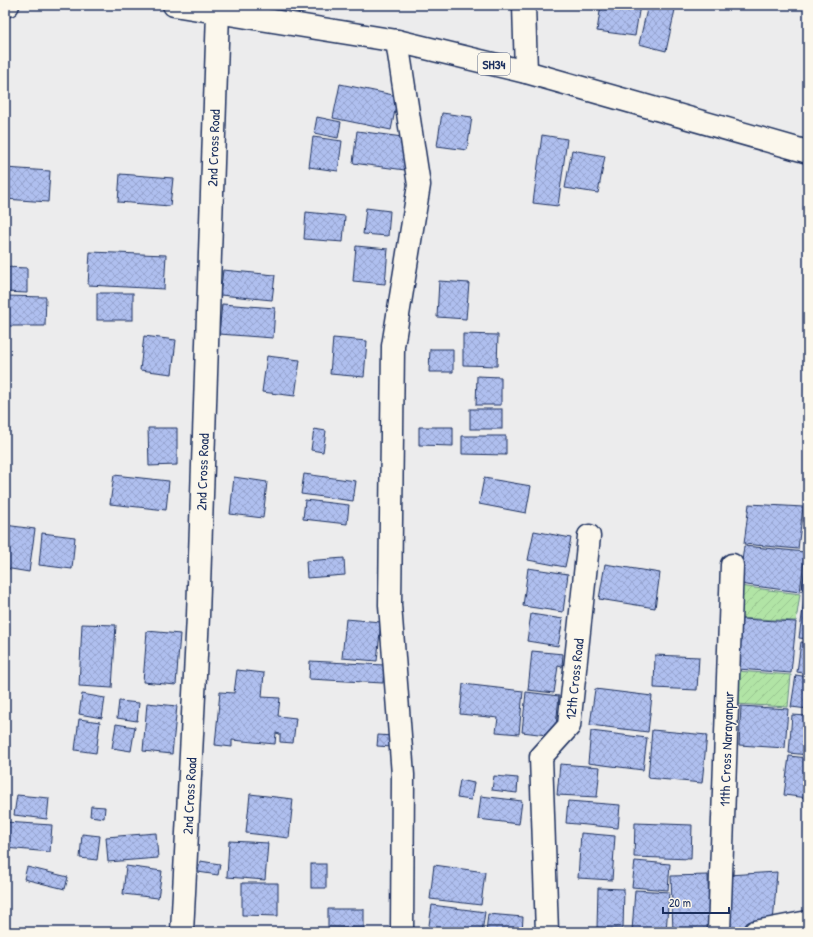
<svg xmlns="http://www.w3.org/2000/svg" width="813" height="937" font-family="'Patrick Hand',sans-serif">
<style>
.garden{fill:url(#garden-furrows);stroke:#668a82}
.building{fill:url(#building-cross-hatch);stroke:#1b2f5e}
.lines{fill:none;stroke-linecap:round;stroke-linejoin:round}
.minor-casing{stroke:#1b2f5e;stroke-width:25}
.major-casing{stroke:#1b2f5e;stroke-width:25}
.minor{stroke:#fbf7ec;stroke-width:22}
.major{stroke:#fbf7ec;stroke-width:22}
.labels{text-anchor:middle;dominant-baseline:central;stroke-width:3;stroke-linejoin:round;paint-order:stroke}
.shield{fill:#fbf7ec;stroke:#5e6b89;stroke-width:1}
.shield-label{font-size:13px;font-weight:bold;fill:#1b2f5e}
.street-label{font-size:14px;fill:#1b2f5e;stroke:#fbf7ec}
</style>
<defs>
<pattern id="garden-furrows" width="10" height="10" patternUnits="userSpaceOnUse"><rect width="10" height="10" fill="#b1e4a5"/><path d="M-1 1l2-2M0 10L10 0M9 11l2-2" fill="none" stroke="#98c490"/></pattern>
<pattern id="building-cross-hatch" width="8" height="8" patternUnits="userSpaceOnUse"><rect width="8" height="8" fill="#afbfef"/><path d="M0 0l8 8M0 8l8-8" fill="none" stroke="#96a4cf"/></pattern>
</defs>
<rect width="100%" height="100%" fill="#ececed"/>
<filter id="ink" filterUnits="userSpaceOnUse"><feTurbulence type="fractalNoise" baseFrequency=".025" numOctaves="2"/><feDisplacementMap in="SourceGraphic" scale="8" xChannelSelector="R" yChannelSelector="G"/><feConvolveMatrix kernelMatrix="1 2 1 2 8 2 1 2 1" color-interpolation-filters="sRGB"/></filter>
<g filter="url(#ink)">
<g class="garden">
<path d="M739 586 800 594 796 621 737 618Z"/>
<path d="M737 671 791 675 788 707 735 704Z"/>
</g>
<g class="building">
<path d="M601 5H640L635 36 597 31Z"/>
<path d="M648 5H676L666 51 639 44Z"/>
<path d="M769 5H797V8Z"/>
<path d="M5 65H8L9 163H5Z"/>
<path d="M340 84 398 96 391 130 333 118Z"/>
<path d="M442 113 472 117 467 150 437 146Z"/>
<path d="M317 117 341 122 338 138 314 133Z"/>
<path d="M357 131 410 138 405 170 353 163Z"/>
<path d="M542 135 567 139 558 206 533 203Z"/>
<path d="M313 137 342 141 338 171 309 167Z"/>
<path d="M572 150 605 156 598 193 565 188Z"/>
<path d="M5 168 50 171 48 202 5 199Z"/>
<path d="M120 174 173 178 170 206 118 202Z"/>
<path d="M366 208 390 211 388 236 363 234Z"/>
<path d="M306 212 345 216 343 242 304 239Z"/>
<path d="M356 246 388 249 385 284 353 281Z"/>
<path d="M90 252 166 255 164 289 88 285Z"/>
<path d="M5 267 27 268V293L5 292Z"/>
<path d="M223 270 275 275 272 300 220 295Z"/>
<path d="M439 281 469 283 466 319 437 317Z"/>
<rect x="97" y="293" width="36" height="27"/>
<path d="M5 296 46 297 45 326H5Z"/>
<path d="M222 304 275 308 273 338 219 334Z"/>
<path d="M463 334 498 335 497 366 463 365Z"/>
<path d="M144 336 176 340 172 374 140 370Z"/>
<path d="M333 338 367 341 364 377 330 374Z"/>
<path d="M430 349H453V372H429Z"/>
<path d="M267 356 300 360 295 396 262 392Z"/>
<path d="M477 376 501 377V405H476Z"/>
<rect x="470" y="409" width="32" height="20"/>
<path d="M419 427H453V446L419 445Z"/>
<path d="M148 428H177V465L149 466Z"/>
<path d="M314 429 326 431 323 452 311 450Z"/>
<path d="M462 436H506V455L462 454Z"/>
<path d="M304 474 356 481 353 501 301 494Z"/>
<path d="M114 475 169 481 166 510 110 504Z"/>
<path d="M234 477 267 482 263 518 230 514Z"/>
<path d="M484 478 531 486 526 513 479 504Z"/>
<path d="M305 500 349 505 347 524 303 519Z"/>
<path d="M749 504 803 507 798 549 744 544Z"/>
<path d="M807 508H808V550H803Z"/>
<path d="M5 525 35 529 29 572 5 568Z"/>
<path d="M534 531 571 538 565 567 528 560Z"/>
<path d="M42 533 75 537 72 569 39 565Z"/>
<path d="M744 546 805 552 800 592 739 584Z"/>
<path d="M807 552H808V590L802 589Z"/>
<path d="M344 558 345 575 307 578 306 561Z"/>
<path d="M605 564 660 573 655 608 599 599Z"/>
<path d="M528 568 568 574 563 612 523 606Z"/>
<path d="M805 593 808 594V639L799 638Z"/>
<path d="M531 614 563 619 558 646 527 641Z"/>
<path d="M346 619 381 622 377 661 342 658Z"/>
<path d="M741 619 796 622 791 673 738 669Z"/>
<path d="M82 624 116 625 112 688 79 686Z"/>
<path d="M147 631 180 634 176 685 143 682Z"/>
<path d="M801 642 808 643V674L797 672Z"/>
<path d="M532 651 563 654 562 667 558 666 554 693 528 690Z"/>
<path d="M655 655 699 657 697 690 654 688Z"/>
<path d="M310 661 384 665 383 683 309 679Z"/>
<path d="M237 670 264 673 262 697 280 698 278 716 296 718 293 743 280 742V734L276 733 275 744 232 740V747L215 745 220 692 234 693Z"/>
<path d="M796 675 808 677V709L791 707Z"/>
<path d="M463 684 523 691 519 734 496 732 498 718 460 714Z"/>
<path d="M595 689 652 696 648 732 590 725Z"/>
<path d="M526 692 559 696 555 736 522 732Z"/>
<path d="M82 694 105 698 102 718 79 714Z"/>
<path d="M119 701 139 703 137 721 117 718Z"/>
<path d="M147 703 177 706 172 754 143 751Z"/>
<path d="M741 706 788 709 785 748 739 745Z"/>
<path d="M792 715 808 716V755L789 753Z"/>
<path d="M79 719 100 722 96 753 75 750Z"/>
<path d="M116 724 135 727 131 751 112 748Z"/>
<path d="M652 730 707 735 702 783 648 778Z"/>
<path d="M591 731 647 738 643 770 588 763Z"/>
<path d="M378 735 393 736 392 747 377 746Z"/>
<path d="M789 756 808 758V798L784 795Z"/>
<path d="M560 764 600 767 597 797 557 795Z"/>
<path d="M494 776 518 778 517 793 492 790Z"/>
<path d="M460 780 474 783 471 800 457 798Z"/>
<path d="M250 794 293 799 289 838 246 833Z"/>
<path d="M17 795 49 798 47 819 14 815Z"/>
<path d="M481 796 522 801 519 824 478 819Z"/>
<path d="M568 801 620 805 618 828 566 823Z"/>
<path d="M91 806 105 807 104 818 90 816Z"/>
<path d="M5 822 52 825 50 852 5 848Z"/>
<path d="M635 823 692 825 691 859 634 857Z"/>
<path d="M156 833 158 858 108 862 106 837Z"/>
<path d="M581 833 615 836 612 880 578 878Z"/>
<path d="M82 834 100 836 97 860 80 858Z"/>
<path d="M229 841 268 843 265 880 227 877Z"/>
<path d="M200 861 220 864 218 875 198 872Z"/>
<path d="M635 861 670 864 668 890 632 887Z"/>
<rect x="311" y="864" width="15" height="24"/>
<path d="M434 865 485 872 481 905 430 899Z"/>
<path d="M126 866 162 871 158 898 123 894Z"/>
<path d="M27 867 68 877 65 889 24 879Z"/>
<path d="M777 872 773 923 725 929 728 875Z"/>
<path d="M708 875 709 932H673L671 876Z"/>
<path d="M242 883H278V916L242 915Z"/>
<path d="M598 888 624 889 623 929 597 928Z"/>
<path d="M635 890 669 892 666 932 632 931Z"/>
<path d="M432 905 485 912 482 932H428Z"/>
<path d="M328 909H364V928L328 927Z"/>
<path d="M488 914 523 917 522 932H486Z"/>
</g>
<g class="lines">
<g class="minor-casing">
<g id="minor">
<path d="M524 5 526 72"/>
<path d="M397 41 419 185 393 346 390 605 403 775 402 932"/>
<path d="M182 932 198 616 218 12"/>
<path d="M547 932 541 757 569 726 589 536"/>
<path d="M719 932 732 565"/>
<path d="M755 932 808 922"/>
</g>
</g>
<g class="major-casing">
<g id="major">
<path d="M174 5 397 41 526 72 808 152"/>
<path d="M5 6 8 5"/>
</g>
</g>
<use href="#minor" class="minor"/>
<use href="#major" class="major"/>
</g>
</g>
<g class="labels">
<rect class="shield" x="478" y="53" width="32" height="22" rx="3"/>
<g class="shield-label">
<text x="494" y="64">SH34</text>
</g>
<g class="street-label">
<text transform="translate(213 148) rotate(-88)">2nd Cross Road</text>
<text transform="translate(202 472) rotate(-88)">2nd Cross Road</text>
<text transform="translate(574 679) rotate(-84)">12th Cross Road</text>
<text transform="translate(726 749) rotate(-88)">11th Cross Narayanpur</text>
<text transform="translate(189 796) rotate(-87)">2nd Cross Road</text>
</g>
</g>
<rect width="813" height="937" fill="none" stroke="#fbf7ec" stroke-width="20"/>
<rect x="10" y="10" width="793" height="917" fill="none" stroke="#1b2f5e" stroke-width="1.5" filter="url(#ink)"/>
<path d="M663 907v6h66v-6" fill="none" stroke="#1b2f5e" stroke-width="2"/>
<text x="669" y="907" font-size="12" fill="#1b2f5e" stroke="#fbf7ec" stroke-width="3" paint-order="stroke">20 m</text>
</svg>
